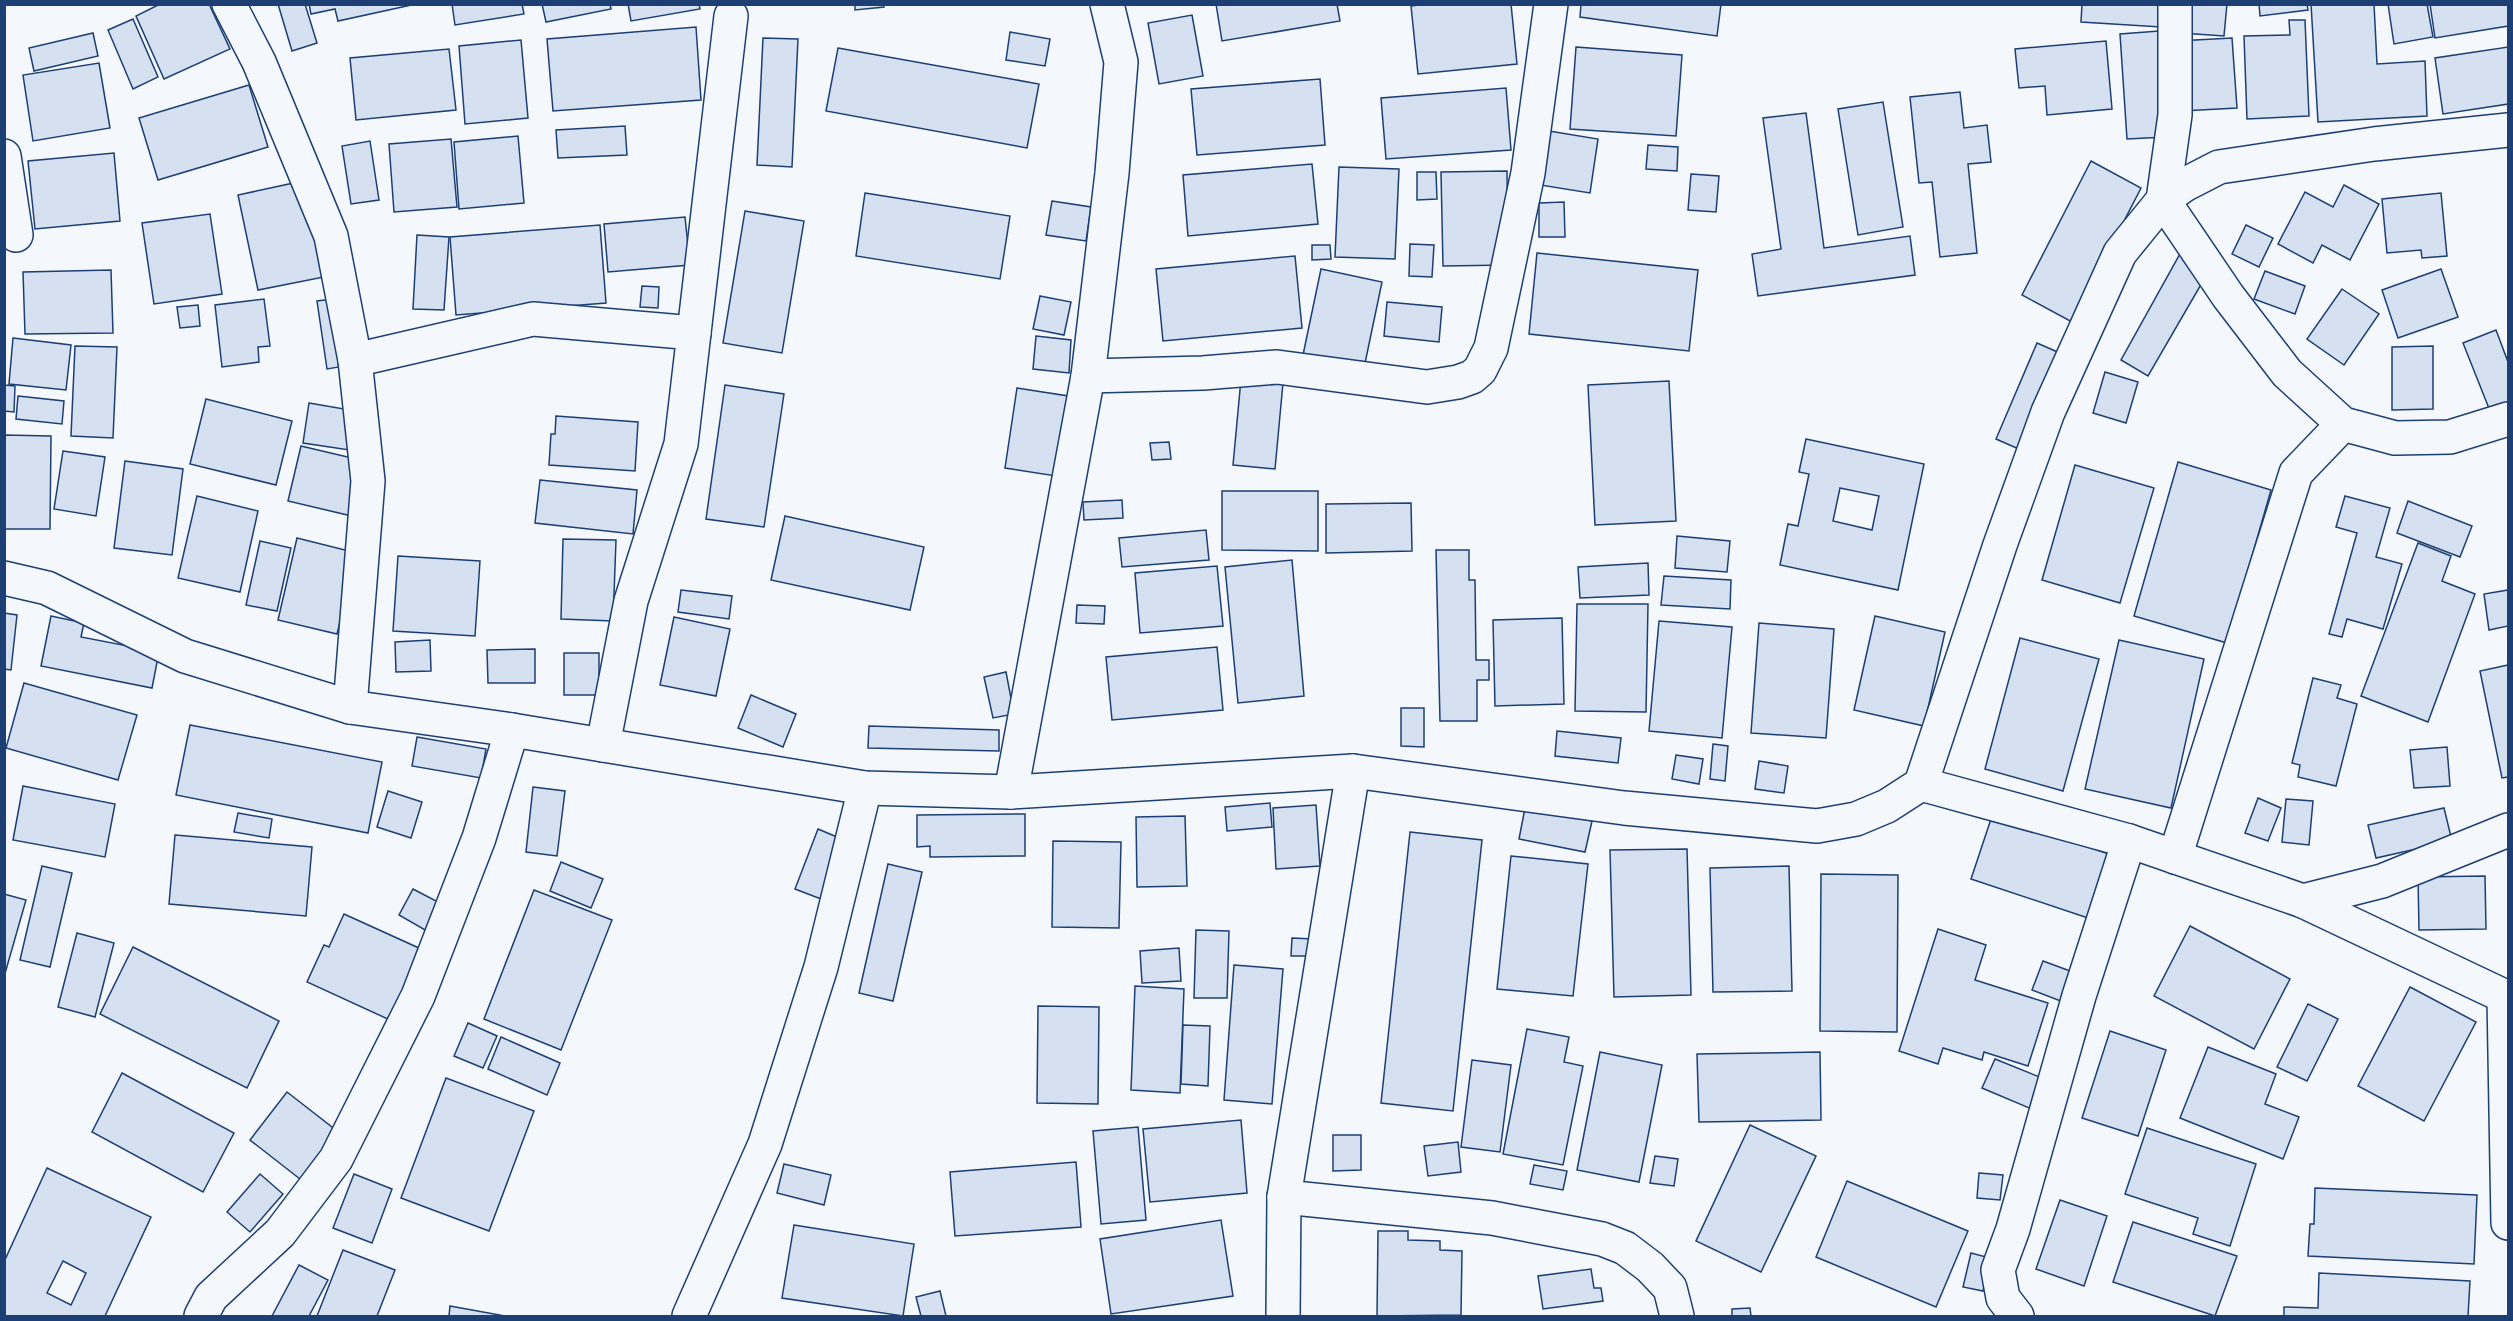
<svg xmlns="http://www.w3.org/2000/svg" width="2513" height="1321" font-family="'Archivo Narrow',sans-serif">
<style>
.building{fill:#d5e0f0;stroke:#1d3f73;stroke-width:1.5;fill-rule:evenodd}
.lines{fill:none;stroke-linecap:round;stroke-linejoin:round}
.minor-casing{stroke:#1d3f73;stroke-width:36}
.minor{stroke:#f4f7fb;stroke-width:33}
</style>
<rect width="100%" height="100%" fill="#f4f7fb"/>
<g class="building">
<path d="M160 4H209L230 49 164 79 136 16Z"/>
<path d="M278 4H305L317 43 292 51Z"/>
<path d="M309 4H416L338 21 335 9 311 14Z"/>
<path d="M452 4H522L524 14 455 25Z"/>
<path d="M542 4H610L611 9 546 22Z"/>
<path d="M628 4H699L700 9 631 21Z"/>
<path d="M855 4H883L884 7 855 10Z"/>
<path d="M1216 4H1337L1340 21 1222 41Z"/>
<path d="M1426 4H1511L1517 64 1418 74 1411 6Z"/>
<path d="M1581 4H1721L1717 36 1580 17Z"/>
<path d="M2082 4H2162L2161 27 2081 22Z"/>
<path d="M2183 4H2227L2224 36 2181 33Z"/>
<path d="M2259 4H2307L2308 10 2260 16Z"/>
<path d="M2311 4H2374L2377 64 2425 61 2427 116 2318 122Z"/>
<path d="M2388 4H2427L2433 37 2394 44Z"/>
<path d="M2430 4H2508V26L2435 38Z"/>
<path d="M1192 15 1203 76 1159 84 1148 23Z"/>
<path d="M133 19 158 77 133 89 108 30Z"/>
<path d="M2289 20H2305L2309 116 2247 119 2244 36 2290 35Z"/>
<path d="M696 27 701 100 553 111 547 39Z"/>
<path d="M2159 31 2166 137 2127 139 2120 34Z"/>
<path d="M1010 32 1050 39 1045 66 1006 60Z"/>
<path d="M93 33 98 56 34 71 29 48Z"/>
<path d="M763 38 798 39 792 167 757 165Z"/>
<path d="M2232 38 2237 108 2182 111 2177 41Z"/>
<path d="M521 40 528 118 465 124 459 46Z"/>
<path d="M2106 41 2112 109 2047 115 2045 86 2019 88 2015 49Z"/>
<path d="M1576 47 1682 55 1676 136 1570 129Z"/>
<path d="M2508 47V104L2443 114 2435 58Z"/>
<path d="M838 48 1039 84 1027 148 826 111Z"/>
<path d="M449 49 456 110 356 120 350 58Z"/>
<path d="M99 63 110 128 33 141 23 75Z"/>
<path d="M1320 79 1325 145 1197 155 1191 89Z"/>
<path d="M249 85 268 147 158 180 139 118Z"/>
<path d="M1506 88 1511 150 1386 159 1381 98Z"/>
<path d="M1960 92 1964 128 1987 125 1991 162 1968 164 1977 253 1940 257 1932 182 1919 183 1910 97Z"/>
<path d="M1883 102 1903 227 1858 235 1838 109Z"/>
<path d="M1806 113 1824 248 1910 236 1915 275 1758 296 1752 254 1781 249 1763 118Z"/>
<path d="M625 126 627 155 558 158 556 130Z"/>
<path d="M1549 131 1598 139 1590 193 1540 185Z"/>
<path d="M518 136 524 203 459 209 454 142Z"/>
<path d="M451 139 457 207 394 212 389 144Z"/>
<path d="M370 141 379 200 351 204 342 146Z"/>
<path d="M1648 145 1678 147 1677 171 1646 169Z"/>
<path d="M114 153 120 221 35 229 28 161Z"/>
<path d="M2091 161 2141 188 2072 322 2022 295Z"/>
<path d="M1312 164 1318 224 1188 236 1183 175Z"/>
<path d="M1339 167 1399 169 1395 259 1335 257Z"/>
<path d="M1507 171 1508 265 1443 266 1441 172Z"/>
<path d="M1417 172H1436L1437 199 1417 200Z"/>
<path d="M1691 174 1719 176 1716 212 1688 210Z"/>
<path d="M303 181 324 277 258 290 238 195Z"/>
<path d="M2344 185 2379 204 2350 260 2322 245 2313 263 2278 244 2305 192 2333 207Z"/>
<path d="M865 193 1010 216 1000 279 856 256Z"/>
<path d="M2441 193 2447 256 2422 258 2421 250 2387 253 2382 199Z"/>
<path d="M1052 201 1091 207 1086 241 1046 235Z"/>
<path d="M1564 202 1565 237H1539V203Z"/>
<path d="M745 211 804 221 782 353 723 343Z"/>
<path d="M210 214 222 294 154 304 142 223Z"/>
<path d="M685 217 690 265 608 272 604 224Z"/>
<path d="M600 225 606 303 456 315 450 237Z"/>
<path d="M2246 225 2273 238 2259 267 2232 254Z"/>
<path d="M417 235 449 237 444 310 413 309Z"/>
<path d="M1410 244 1434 245 1432 277 1409 276Z"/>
<path d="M1312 245H1330L1331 259 1312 260Z"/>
<path d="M2181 252 2210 269 2148 376 2121 360Z"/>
<path d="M1537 253 1698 270 1689 351 1529 334Z"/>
<path d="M1295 256 1302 328 1163 341 1156 269Z"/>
<path d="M1321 269 1382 282 1364 368 1303 355Z"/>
<path d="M2441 269 2458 317 2398 338 2382 290Z"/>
<path d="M111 270 113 333 25 334 23 272Z"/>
<path d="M2265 271 2305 286 2295 314 2254 299Z"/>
<path d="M642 286 659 287 658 308 640 307Z"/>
<path d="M2342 289 2379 314 2344 365 2307 339Z"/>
<path d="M1040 296 1071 302 1064 335 1033 329Z"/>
<path d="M341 298 351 365 327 369 317 301Z"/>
<path d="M264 299 270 346 258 347 259 362 222 367 215 305Z"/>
<path d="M1387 302 1442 307 1439 342 1384 336Z"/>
<path d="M198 305 200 326 180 328 177 307Z"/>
<path d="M2496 330 2508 362V415L2494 421 2463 343Z"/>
<path d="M1036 336 1071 340 1069 373 1033 369Z"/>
<path d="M13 338 71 345 66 390 9 384Z"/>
<path d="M2037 343 2062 354 2021 450 1996 439Z"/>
<path d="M75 346 117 347 113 438 71 436Z"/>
<path d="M2433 346V409L2392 410V347Z"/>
<path d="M2105 372 2138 382 2126 423 2093 413Z"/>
<path d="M1241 379 1283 383 1275 469 1233 465Z"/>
<path d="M1669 381 1676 521 1595 525 1588 385Z"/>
<path d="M4 385 15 386 14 412 4 411Z"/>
<path d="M725 385 784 394 764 527 706 519Z"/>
<path d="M1017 388 1068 396 1056 476 1005 468Z"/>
<path d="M18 396 64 401 62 424 16 419Z"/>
<path d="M206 399 292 421 276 485 190 464Z"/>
<path d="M309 403 362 412 356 451 303 443Z"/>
<path d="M556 416 638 422 635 471 549 465 551 434H555Z"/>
<path d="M4 435 51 436 50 529H4Z"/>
<path d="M1806 439 1924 464 1898 590 1780 565 1788 524 1798 526 1809 474 1799 472ZM1840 488 1879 496 1872 530 1833 521Z"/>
<path d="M1169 442 1171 459 1152 460 1150 443Z"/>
<path d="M301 446 369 462 356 517 288 501Z"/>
<path d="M63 451 105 457 96 516 54 509Z"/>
<path d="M125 461 183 469 172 555 114 548Z"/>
<path d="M2178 462 2271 490 2227 643 2134 616Z"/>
<path d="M2075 465 2154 488 2120 603 2042 580Z"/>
<path d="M540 480 637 490 633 534 535 523Z"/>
<path d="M1222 491H1318V551L1222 550Z"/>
<path d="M197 496 258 511 240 592 178 578Z"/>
<path d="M2345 496 2390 508 2376 557 2402 564 2383 629 2347 619 2342 637 2329 634 2357 533 2336 527Z"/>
<path d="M1122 500 1123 518 1084 520 1083 502Z"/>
<path d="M2408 501 2472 526 2460 557 2397 533Z"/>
<path d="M1411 503 1412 551 1326 553V504Z"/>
<path d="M785 516 924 547 910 610 771 580Z"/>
<path d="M1206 530 1209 560 1122 567 1119 538Z"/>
<path d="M1677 536 1730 541 1727 572 1675 568Z"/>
<path d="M297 538 357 553 337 634 278 620Z"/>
<path d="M563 539 616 540 613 621 561 619Z"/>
<path d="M260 541 291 548 277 611 246 605Z"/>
<path d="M2418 543 2451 556 2442 581 2475 594 2428 722 2361 696Z"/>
<path d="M1436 550H1469V580H1475L1476 660H1489V680H1477V721H1440Z"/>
<path d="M398 556 480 561 475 636 393 631Z"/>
<path d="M1292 560 1304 696 1238 703 1225 567Z"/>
<path d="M1648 563 1649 595 1580 598 1578 567Z"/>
<path d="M1217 566 1223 626 1140 633 1135 573Z"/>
<path d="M1664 576 1731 580 1730 609 1661 605Z"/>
<path d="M681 590 732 596 729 619 678 612Z"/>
<path d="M2508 590V626L2489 630 2484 594Z"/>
<path d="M1577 604H1648L1646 712 1575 711Z"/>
<path d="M1077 605 1105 606 1104 624 1076 623Z"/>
<path d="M4 613 17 615 11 670 4 669Z"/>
<path d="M51 616 84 623 81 637 159 652 152 688 41 666Z"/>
<path d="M1875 616 1945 632 1924 726 1854 710Z"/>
<path d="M674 617 730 629 716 696 660 685Z"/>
<path d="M1562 618 1564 704 1495 706 1493 620Z"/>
<path d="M1659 621 1732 627 1722 738 1649 731Z"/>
<path d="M1759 623 1834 629 1826 738 1751 733Z"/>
<path d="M2020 638 2099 659 2063 791 1985 769Z"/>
<path d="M430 640 431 671 396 672 395 642Z"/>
<path d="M2119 640 2204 659 2171 808 2085 789Z"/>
<path d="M1217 647 1223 710 1112 720 1106 657Z"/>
<path d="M535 649V683H488L487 650Z"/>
<rect x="564" y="653" width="35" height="42"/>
<path d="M2508 665V777L2502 778 2480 671Z"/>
<path d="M1006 672 1014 714 993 718 984 677Z"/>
<path d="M2313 678 2341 685 2337 698 2357 704 2336 786 2298 777 2300 765 2292 763Z"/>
<path d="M24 683 137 715 118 780 6 748Z"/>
<path d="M751 695 796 714 783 747 738 728Z"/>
<path d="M1401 708H1424V747L1401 746Z"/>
<path d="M190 725 382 762 368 833 176 795Z"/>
<path d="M869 726 999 730V751L868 748Z"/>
<path d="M1557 731 1621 738 1618 763 1555 756Z"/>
<path d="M417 737 486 749 481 778 412 766Z"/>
<path d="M1713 744 1728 746 1725 781 1710 779Z"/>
<path d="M2447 747 2450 786 2414 788 2410 750Z"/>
<path d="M1676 755 1703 759 1699 784 1672 779Z"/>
<path d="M1759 761 1788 766 1784 793 1755 789Z"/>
<path d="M23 786 115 804 105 857 13 840Z"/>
<path d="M533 787 565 791 557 856 526 852Z"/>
<path d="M388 791 422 802 411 838 377 827Z"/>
<path d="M2258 798 2281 808 2268 841 2245 833Z"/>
<path d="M2286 799 2313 801 2309 845 2282 842Z"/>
<path d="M1270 803 1272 827 1227 831 1225 807Z"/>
<path d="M1316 805 1320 866 1276 869 1273 808Z"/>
<path d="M1525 808 1592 821 1585 852 1519 839Z"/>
<path d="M2444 808 2452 841 2376 858 2368 825Z"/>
<path d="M238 813 272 819 269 838 234 832Z"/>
<path d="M1025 814V856L930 857V846L917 847V815Z"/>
<path d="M1185 816 1187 886 1137 887 1136 817Z"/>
<path d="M1992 816 2112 855 2091 919 1971 879Z"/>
<path d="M818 829 844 840 821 899 795 889Z"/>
<path d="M1410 832 1482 840 1453 1111 1381 1103Z"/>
<path d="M175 835 312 847 306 916 169 904Z"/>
<path d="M1053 841 1121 842 1119 928 1052 927Z"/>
<path d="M1687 849 1691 995 1614 997 1610 850Z"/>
<path d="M1511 856 1588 864 1573 996 1497 989Z"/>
<path d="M561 862 603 879 591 908 550 891Z"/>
<path d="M888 864 922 872 893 1001 859 993Z"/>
<path d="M42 866 72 873 50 967 20 960Z"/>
<path d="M1789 866 1792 991 1713 992 1710 868Z"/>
<path d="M1821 874 1898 875 1897 1032 1820 1031Z"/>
<path d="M2485 876 2486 929 2419 930 2418 877Z"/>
<path d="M413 889 440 903 425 930 399 915Z"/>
<path d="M534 890 612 920 561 1050 484 1019Z"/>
<path d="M4 894 26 900 4 977Z"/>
<path d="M344 914 421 949 390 1020 307 982 324 945 329 947Z"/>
<path d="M2190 926 2290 979 2254 1049 2154 996Z"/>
<path d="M1938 929 1986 945 1975 980 2048 1003 2028 1066 1984 1052 1982 1060 1943 1048 1938 1064 1899 1051Z"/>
<path d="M1196 930 1229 931 1227 998H1194Z"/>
<path d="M77 933 114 943 95 1017 58 1007Z"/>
<path d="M1292 938 1313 939V956H1291Z"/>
<path d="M133 947 279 1021 247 1088 100 1014Z"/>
<path d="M1179 948 1181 981 1142 983 1140 951Z"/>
<path d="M2043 961 2081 975 2071 1005 2032 990Z"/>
<path d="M1234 965 1283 969 1272 1104 1224 1100Z"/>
<path d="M1135 986 1184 989 1180 1093 1131 1090Z"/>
<path d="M2410 987 2476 1022 2424 1121 2358 1086Z"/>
<path d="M2308 1004 2338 1019 2307 1081 2277 1067Z"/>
<path d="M1038 1006 1099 1007 1098 1104 1037 1103Z"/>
<path d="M468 1023 497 1036 483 1068 454 1056Z"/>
<path d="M1183 1025 1210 1026 1208 1086 1181 1084Z"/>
<path d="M1527 1029 1569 1037 1564 1062 1583 1066 1563 1165 1503 1154Z"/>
<path d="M2110 1031 2166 1050 2138 1136 2082 1118Z"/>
<path d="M501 1037 560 1063 547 1095 488 1069Z"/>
<path d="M2208 1047 2276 1074 2265 1104 2299 1117 2283 1159 2180 1118Z"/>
<path d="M1600 1052 1662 1065 1639 1182 1577 1170Z"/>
<path d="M1820 1052 1821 1120 1699 1122 1697 1054Z"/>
<path d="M1995 1059 2047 1080 2034 1110 1982 1088Z"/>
<path d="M1472 1060 1511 1065 1500 1152 1461 1147Z"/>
<path d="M122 1073 234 1133 203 1192 92 1132Z"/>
<path d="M446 1078 534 1111 489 1231 401 1198Z"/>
<path d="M287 1092 346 1138 309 1186 250 1140Z"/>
<path d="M1241 1120 1247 1193 1150 1202 1143 1129Z"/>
<path d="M1750 1125 1816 1156 1761 1272 1696 1241Z"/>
<path d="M1138 1127 1146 1220 1101 1224 1093 1131Z"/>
<path d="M2147 1128 2256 1164 2230 1246 2193 1234 2198 1218 2125 1194Z"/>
<path d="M1333 1135H1361V1170L1333 1171Z"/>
<path d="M1458 1142 1461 1172 1428 1176 1424 1146Z"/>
<path d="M1655 1156 1678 1159 1674 1186 1650 1183Z"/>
<path d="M1076 1162 1081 1227 955 1236 950 1172Z"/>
<path d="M784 1164 831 1175 824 1205 777 1193Z"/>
<path d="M1534 1165 1567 1171 1563 1190 1530 1184Z"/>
<path d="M47 1168 151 1217 105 1316H4V1262ZM63 1261 86 1273 71 1305 47 1293Z"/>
<path d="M1979 1173 2003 1175 2000 1200 1977 1198Z"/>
<path d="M260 1174 283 1194 250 1232 227 1212Z"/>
<path d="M354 1174 392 1189 372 1243 333 1228Z"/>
<path d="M1847 1181 1968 1231 1936 1307 1816 1257Z"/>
<path d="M2315 1188 2477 1195 2474 1264 2308 1256 2310 1224H2314Z"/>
<path d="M2060 1200 2107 1216 2084 1286 2036 1269Z"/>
<path d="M1221 1220 1233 1296 1111 1314 1100 1239Z"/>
<path d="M2133 1222 2237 1256 2215 1316 2113 1282Z"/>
<path d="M794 1225 914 1244 903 1316 782 1298Z"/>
<path d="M1378 1231H1408V1240L1440 1241V1250L1462 1251 1461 1315 1377 1316Z"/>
<path d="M343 1250 395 1270 377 1316H317Z"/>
<path d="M1971 1253 1990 1258 1983 1291 1963 1287Z"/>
<path d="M299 1265 328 1280 309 1316H272Z"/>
<path d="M1591 1269 1594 1288H1601L1603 1301 1543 1309 1538 1276Z"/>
<path d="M2319 1273 2470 1281 2468 1316H2284V1307L2318 1308Z"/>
<path d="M940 1291 946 1316H921L916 1297Z"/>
<path d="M450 1306 505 1316H449Z"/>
<path d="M1750 1308 1751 1316H1732V1309Z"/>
</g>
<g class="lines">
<g class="minor-casing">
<g id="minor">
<path d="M229 4 259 62 331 236 355 360 368 481 350 707"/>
<path d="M2175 4V115L2163 200 2228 296 2287 373 2343 424 2395 438 2450 437 2508 419"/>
<path d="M4 156 16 235"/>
<path d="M355 360 533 319 694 333"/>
<path d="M1088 376 1203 373 1277 367 1427 387 1458 382 1472 377 1480 370 1491 348 1528 173 1551 4"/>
<path d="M4 578 47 588 185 656 350 707 512 730 865 788 1011 792 1353 771 1624 808 1817 826 1856 819 1887 806 1921 784 2129 841 2303 901 2508 998"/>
<path d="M603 745 631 601 681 444 731 16"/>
<path d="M1921 784 2000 545 2048 412 2120 253 2163 200 2184 185 2219 167 2374 144 2508 130"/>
<path d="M1011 792 1088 376 1112 173 1121 62 1107 4"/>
<path d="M2175 857 2296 473 2343 424"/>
<path d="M2303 901 2382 881 2508 830"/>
<path d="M2504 997 2508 1223"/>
<path d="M1284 1197 1492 1218 1602 1239 1625 1248 1650 1267 1670 1288 1677 1316"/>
<path d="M201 1316 211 1297 280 1233 336 1159 418 996 479 838 512 730"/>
<path d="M689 1316 765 1144 821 967 865 788"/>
<path d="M1283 1316 1284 1197 1353 771"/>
<path d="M2017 1316 2003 1298 1998 1270 2013 1229 2079 996 2129 841"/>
</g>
</g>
<use href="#minor" class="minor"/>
</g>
<rect width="2513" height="1321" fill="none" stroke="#1d3f73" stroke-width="12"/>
</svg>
